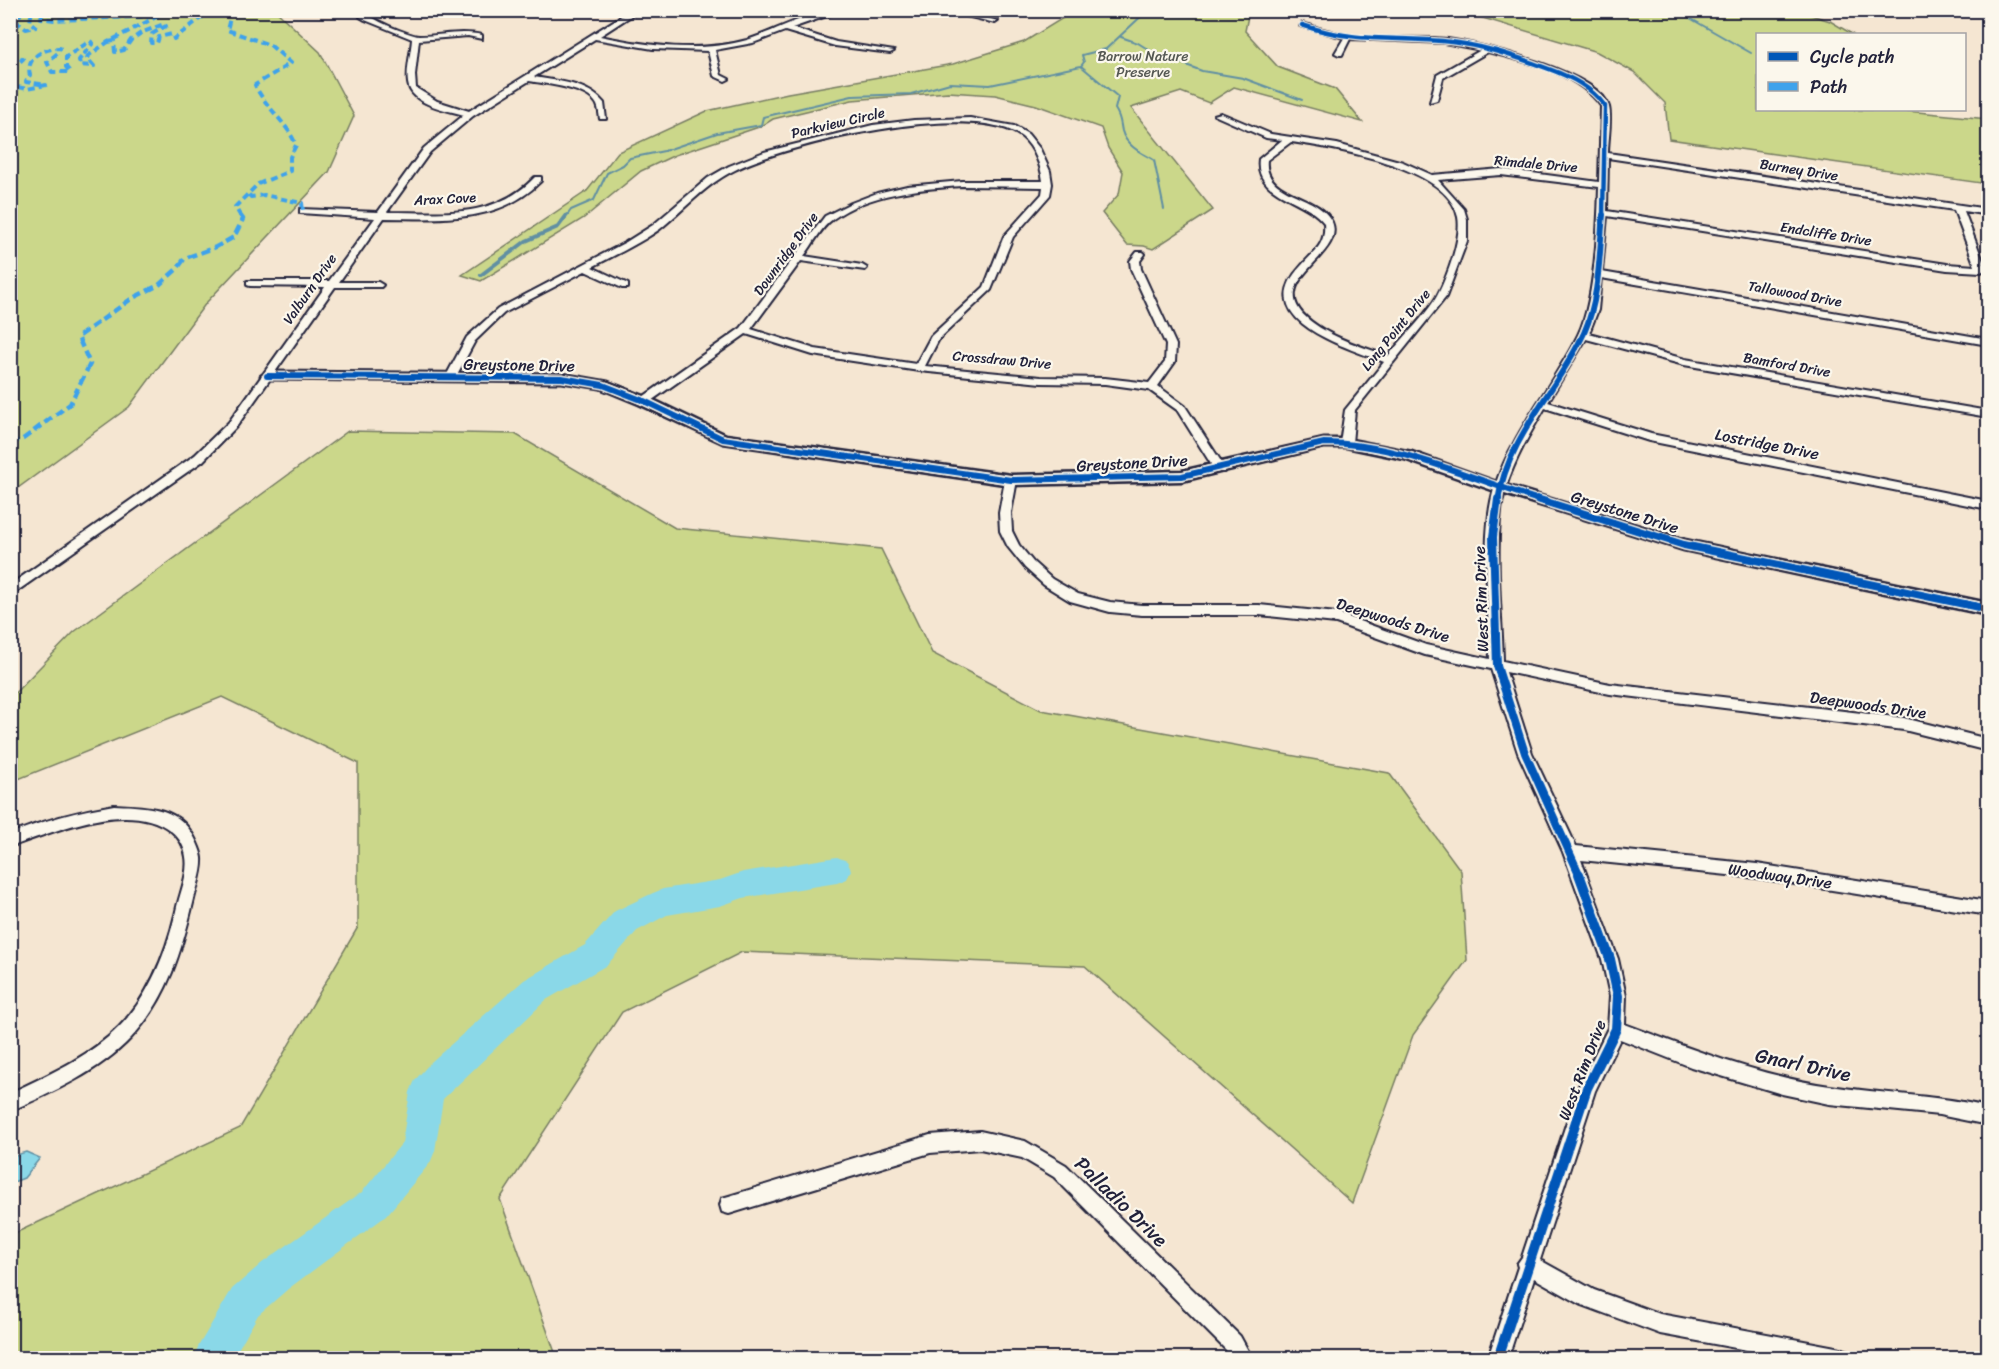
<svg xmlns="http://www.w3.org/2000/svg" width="1999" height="1369" font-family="Sriracha,sans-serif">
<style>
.green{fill:#cbd78a;stroke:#767c62;stroke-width:1.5}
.water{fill:#8ad8e8;stroke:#608fa3;stroke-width:1.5}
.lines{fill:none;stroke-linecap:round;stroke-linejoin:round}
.stream-far1{stroke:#608fa3;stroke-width:2}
.stream{stroke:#608fa3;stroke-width:4}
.river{fill:#8ad8e8;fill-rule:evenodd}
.minor-casing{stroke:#22223b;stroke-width:4}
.tertiary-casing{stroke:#22223b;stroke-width:5}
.minor{fill:#fbf7ec;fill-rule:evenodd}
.tertiary{fill:#fbf7ec;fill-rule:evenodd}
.quiet-far1{stroke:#3ea2ec;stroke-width:4;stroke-dasharray:7 4;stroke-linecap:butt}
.quiet{stroke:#3ea2ec;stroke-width:4.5;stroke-dasharray:9 4.5;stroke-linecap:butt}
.cycleway-far3-casing{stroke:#fbf7ec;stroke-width:7}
.cycleway-far2-casing{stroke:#fbf7ec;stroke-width:9}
.cycleway-far1-casing{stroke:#fbf7ec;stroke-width:11}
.cycleway-casing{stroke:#fbf7ec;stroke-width:14}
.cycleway-far3{stroke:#0057b8;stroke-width:4.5}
.cycleway-far2{stroke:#0057b8;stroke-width:6}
.cycleway-far1{stroke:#0057b8;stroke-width:8}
.cycleway{stroke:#0057b8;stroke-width:10}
.labels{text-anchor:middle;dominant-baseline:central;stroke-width:4.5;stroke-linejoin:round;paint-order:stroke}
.far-park-label{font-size:14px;fill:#555853;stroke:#fbf7ec}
.far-street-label{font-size:14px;fill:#22223b;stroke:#fbf7ec}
.street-label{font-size:16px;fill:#22223b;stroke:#fbf7ec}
.near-street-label{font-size:20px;fill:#22223b;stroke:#fbf7ec}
</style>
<rect width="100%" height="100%" fill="#f5e6d2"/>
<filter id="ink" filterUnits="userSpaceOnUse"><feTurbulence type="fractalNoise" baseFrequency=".0167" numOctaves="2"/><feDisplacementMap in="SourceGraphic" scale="12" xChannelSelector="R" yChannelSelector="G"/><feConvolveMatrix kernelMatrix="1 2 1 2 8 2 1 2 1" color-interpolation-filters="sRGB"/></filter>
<g filter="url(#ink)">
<g class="green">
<path d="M11 10 276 11 320 52 354 116 329 172 206 303 129 407 11 493Z"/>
<path d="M1067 11H1249L1245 31 1278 67 1335 89 1362 122 1234 87 1209 103 1181 92 1131 108 1213 210 1153 249 1144 246 1127 245 1102 213 1119 194 1123 172 1108 148 1101 128 1036 105 995 95 948 92 852 100 773 119 762 126 675 155 641 171 584 218 481 281 462 275 587 191 618 152 707 111 788 93 953 64 1024 42 1068 15Z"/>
<path d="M1358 11H1799L1830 21 1852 34H1758V110H1897L1988 119V184L1669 139 1665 103 1634 72 1597 52 1466 13 1420 14Z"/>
<path d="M348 431 515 434 675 528 881 549 932 653 1041 710 1389 773 1461 871 1467 960 1413 1035 1352 1203 1085 966 742 952 622 1012 500 1199 557 1358H11V1235L240 1128 358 927V763L222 697 11 782V697L74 632Z"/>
</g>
<path class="water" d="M26 1152 40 1158 24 1178 11 1183C10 1164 6 1157 26 1152Z"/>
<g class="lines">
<g class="stream-far1">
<path d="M1650 10 1688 17 1751 53"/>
<path d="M1121 37 1138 43 1154 53 1202 71 1243 78 1302 100"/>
<path d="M1081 66 1118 97 1115 109C1121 118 1120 122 1122 131 1126 146 1142 153 1154 160L1164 209"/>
<path d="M566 217 571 210 594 200 607 173 623 165 630 158 664 151 717 133 761 125 763 117 852 96 911 94 950 83 990 85 1081 66 1084 62 1082 55 1106 49 1148 10"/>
</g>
<path class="stream" d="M481 275 526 241 558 227 567 215"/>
<path class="river" d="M837 857 847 861 851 870 847 879 837 883 743 898 720 906 667 915 637 931 607 965 546 1000 443 1099 435 1151 430 1163 386 1216 288 1289 258 1315 233 1358H193L199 1345 232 1289 262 1263 362 1192 402 1143 410 1092 415 1080 431 1062 524 980 585 945 615 911 653 893 663 889 720 880 743 872Z"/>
<g class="minor-casing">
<g id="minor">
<path d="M357 10H364C367 19 410 35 419 36 441 36 460 30 482 35V39L468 36 419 40 415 75 416 88 437 101 469 111 631 10H640L600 36C649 46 699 53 747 40 779 30 810 10 844 10L792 28 836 42 894 51 890 53 835 46 785 31 753 43 715 50 721 75 729 79 725 81 714 76 708 51 653 49 595 39 534 77C558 81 588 83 604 103L606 119H600C599 114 599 109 597 105 589 88 546 84 529 81L473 116 430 152 387 212C442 212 494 220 535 177H541V181C498 225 440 218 384 218L339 282H378L383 285 381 287H335L237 426 203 461 10 596V585L195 455 229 422 325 287 250 286 247 285V281H329L375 218 300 213V209L378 212 424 148 464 115C447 110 411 105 408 83 406 69 411 53 412 39L365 20 360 17Z"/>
<path d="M942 10H957L998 21 995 23Z"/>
<path d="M1302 23C1320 28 1337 34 1356 36 1386 40 1417 36 1448 39 1479 43 1601 73 1609 107 1612 120 1608 139 1608 153L1988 209V215L1964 211 1986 269 1981 272 1947 270 1607 216 1602 272 1988 339V345L1601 278 1598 310 1589 333 1685 359 1988 411V417L1684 365 1586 339 1548 402 1651 434 1988 501V509L1649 441 1545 408C1530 433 1515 459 1506 487 1492 533 1502 612 1503 661L1610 684 1904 718 1988 739V751L1904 730 1610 694 1506 672 1532 753 1576 846 1757 864 1988 901V915L1757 878 1581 860 1618 959 1626 996 1625 1024C1691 1049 1760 1076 1830 1086 1883 1094 1936 1095 1988 1107V1125L1939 1115 1829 1104 1782 1094 1691 1067 1620 1039 1595 1091 1540 1260 1594 1290 1660 1314 1841 1348 1848 1351 1851 1358H1790L1660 1334 1582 1305 1534 1278 1508 1358H1488L1518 1267 1517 1264 1522 1257 1578 1088 1608 1028 1610 996 1602 959 1563 852 1518 753 1491 669 1425 655 1336 623 1259 615H1142L1110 612 1070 601 1044 585 1025 568 1008 547 1000 531 999 513 1005 480 1011 476 1017 480 1011 513 1012 531 1019 545 1033 562 1052 579 1078 594 1110 602 1142 605H1259L1337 613 1426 645 1490 659C1489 610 1480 531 1495 486 1513 431 1552 387 1578 335 1595 300 1598 227 1599 187L1501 175 1438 180 1464 209 1467 219V241L1446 297 1355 410 1352 443 1346 447 1340 443 1345 410 1384 362C1346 347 1250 320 1301 266 1314 251 1326 245 1324 223 1305 198 1254 196 1259 159L1282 140 1266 138 1214 115 1221 113 1271 134 1337 144 1403 162 1432 175 1501 169 1599 182 1601 106C1577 73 1526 62 1488 52L1443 78 1437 100 1430 102 1437 75 1481 50 1444 43 1350 39 1342 55H1339L1335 53 1344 38 1300 26ZM1291 142C1333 148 1448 166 1458 217 1462 238 1447 277 1437 296 1427 314 1402 339 1388 356 1367 348 1344 342 1324 330 1247 285 1348 259 1332 222 1319 193 1263 197 1267 160ZM1608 158 1954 210 1975 266 1947 264 1607 211Z"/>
<path d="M970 118 1014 126 1028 134 1040 149 1050 171 1052 184 1050 195 1013 237 991 290 939 339 925 366 1041 377 1105 378 1149 383 1165 362 1166 345 1131 269 1130 261 1137 252H1143L1145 254 1140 261 1141 269 1176 345 1175 362 1158 386 1185 406 1226 469 1224 472H1216L1177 410 1149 390 1105 384 1041 383 919 371 813 355 746 334 648 403H640V399L741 328 825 216 851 203 877 193 907 186 962 181H1043C1041 166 1034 147 1022 137 973 99 787 144 735 170 706 184 685 209 660 229 639 244 615 255 592 267L628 284V288H622L585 271 504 313 475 341 454 380 450 381 445 378 467 337 498 309 626 242 653 225 708 178 729 166 764 152 873 125 914 120ZM962 186 1043 187 1042 194 1004 236 984 287 931 336 916 364 815 349 751 329 801 261 865 270 867 268 862 265 804 256C813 245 821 227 833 219 869 193 919 189 962 186Z"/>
<path d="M114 805C139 806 173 806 189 829 194 835 201 850 202 858 203 871 197 886 194 899 182 949 168 999 131 1038 100 1071 52 1093 10 1111V1093C48 1075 89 1057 119 1027 150 995 166 954 176 911 179 895 189 874 186 857 185 847 179 837 171 831 129 798 54 832 10 847V834C44 820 78 811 114 805Z"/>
<path d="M980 1131 1025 1141 1066 1165 1240 1336 1252 1358H1231L1226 1350 1054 1177 1022 1158 980 1149 930 1153 729 1214 722 1212 720 1205 722 1198 729 1196 930 1135Z"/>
</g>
</g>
<g class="tertiary-casing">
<path id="tertiary" d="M267 372 562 374 608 382 649 398 726 435 1011 475 1182 471 1324 439H1346L1412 452 1505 485 1685 540 1988 603V615L1684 550 1495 491 1404 459 1346 447H1324L1182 481 1011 485 723 443 639 404 600 388 562 382 262 379 261 376Z"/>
</g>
<use href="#minor" class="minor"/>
<use href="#tertiary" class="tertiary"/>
<g class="quiet-far1">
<path d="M22 10 17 22 26 29 36 27 30 22 32 10"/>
<path d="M232 10 227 30 270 45 291 63 255 85C265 107 287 122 296 145L290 157V171L258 184 248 194 251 197 264 195 302 203 303 211"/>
<path d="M108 42 114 41 115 52 124 50 131 40 141 33 164 24 166 26 152 34 151 43H157L159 37 172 34 174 39 211 10"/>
<path d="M10 61 19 57 23 59 15 66 10 76"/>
<path d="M10 81 13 86 27 89 46 85 26 82 30 75C25 57 45 48 60 48L59 52 47 62 52 72H70L66 67V57L90 41 93 43 79 60 80 65 94 66 87 58 88 56 108 42 158 16 54 20 41 18 43 10"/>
<path d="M241 217 235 207 248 194"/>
</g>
<path class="quiet" d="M10 443 23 439 70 404 90 364 78 337 131 299 159 285 177 269 185 258 216 247 234 237 243 219 240 215"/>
<g class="cycleway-far3-casing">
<path id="cycleway-far3" d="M1302 25C1351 42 1393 37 1442 41 1479 44 1515 56 1549 69 1571 77 1591 87 1605 106L1603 217"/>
</g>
<g class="cycleway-far2-casing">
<g id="cycleway-far2">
<path d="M267 376 562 378 603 385 644 401 723 439 1011 480 1182 476 1324 443C1399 443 1471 479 1542 501"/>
<path d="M1498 501C1507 438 1558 389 1584 333 1600 297 1599 254 1603 215"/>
</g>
</g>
<g class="cycleway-far1-casing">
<g id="cycleway-far1">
<path d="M1498 499 1493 537 1497 666 1525 753 1580 876"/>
<path d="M1537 499 1684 545 1988 609"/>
</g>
</g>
<g class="cycleway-casing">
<path id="cycleway" d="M1498 1358 1587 1088 1616 1029 1618 996 1610 959 1579 874"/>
</g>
<use href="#cycleway-far3" class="cycleway-far3"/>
<use href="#cycleway-far2" class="cycleway-far2"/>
<use href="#cycleway-far1" class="cycleway-far1"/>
<use href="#cycleway" class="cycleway"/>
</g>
</g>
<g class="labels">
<g class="far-park-label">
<text x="1143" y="56">Barrow Nature<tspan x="1143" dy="16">Preserve</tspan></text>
</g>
<g class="far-street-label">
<text transform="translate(838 123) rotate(-13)">Parkview Circle</text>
<text transform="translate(1536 164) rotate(5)">Rimdale Drive</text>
<text transform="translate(1799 170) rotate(9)">Burney Drive</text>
<text transform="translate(445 199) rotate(-3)">Arax Cove</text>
<text transform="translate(1826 234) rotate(9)">Endcliffe Drive</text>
<text transform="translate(786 254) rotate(-54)">Downridge Drive</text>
<text transform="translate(310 289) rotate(-55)">Valburn Drive</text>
<text transform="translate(1795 294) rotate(10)">Tallowood Drive</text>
<text transform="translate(1396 330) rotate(-51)">Long Point Drive</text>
<text transform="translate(1002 360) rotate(5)">Crossdraw Drive</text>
<text transform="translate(1787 365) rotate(10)">Bamford Drive</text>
</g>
<g class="street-label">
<text transform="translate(519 365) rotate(1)">Greystone Drive</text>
<text transform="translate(1767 444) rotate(11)">Lostridge Drive</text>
<text transform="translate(1132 463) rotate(-3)">Greystone Drive</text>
<text transform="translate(1625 512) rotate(17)">Greystone Drive</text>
<text transform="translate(1481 599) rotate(-92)">West Rim Drive</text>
<text transform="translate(1393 620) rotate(17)">Deepwoods Drive</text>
<text transform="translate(1868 705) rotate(8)">Deepwoods Drive</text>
<text transform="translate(1780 876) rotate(8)">Woodway Drive</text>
<text transform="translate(1582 1070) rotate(-69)">West Rim Drive</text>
</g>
<g class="near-street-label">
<text transform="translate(1803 1065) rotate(12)">Gnarl Drive</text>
<text transform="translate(1121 1202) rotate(44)">Palladio Drive</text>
</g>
</g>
<rect width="1999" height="1369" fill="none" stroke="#fbf7ec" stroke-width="36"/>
<rect x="18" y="18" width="1963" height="1333" fill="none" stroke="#22223b" stroke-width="2" filter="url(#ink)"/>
<rect x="1756" y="33" width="210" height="78" fill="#fbf7ec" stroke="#a4a2a5" stroke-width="1.5"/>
<rect x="1768" y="52" width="30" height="9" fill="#0057b8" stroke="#a4a2a5" stroke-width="1.5"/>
<text x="1810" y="63" font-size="18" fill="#22223b">Cycle path</text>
<rect x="1768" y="82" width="30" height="9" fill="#3ea2ec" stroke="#a4a2a5" stroke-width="1.5"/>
<text x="1810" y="93" font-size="18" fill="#22223b">Path</text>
</svg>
